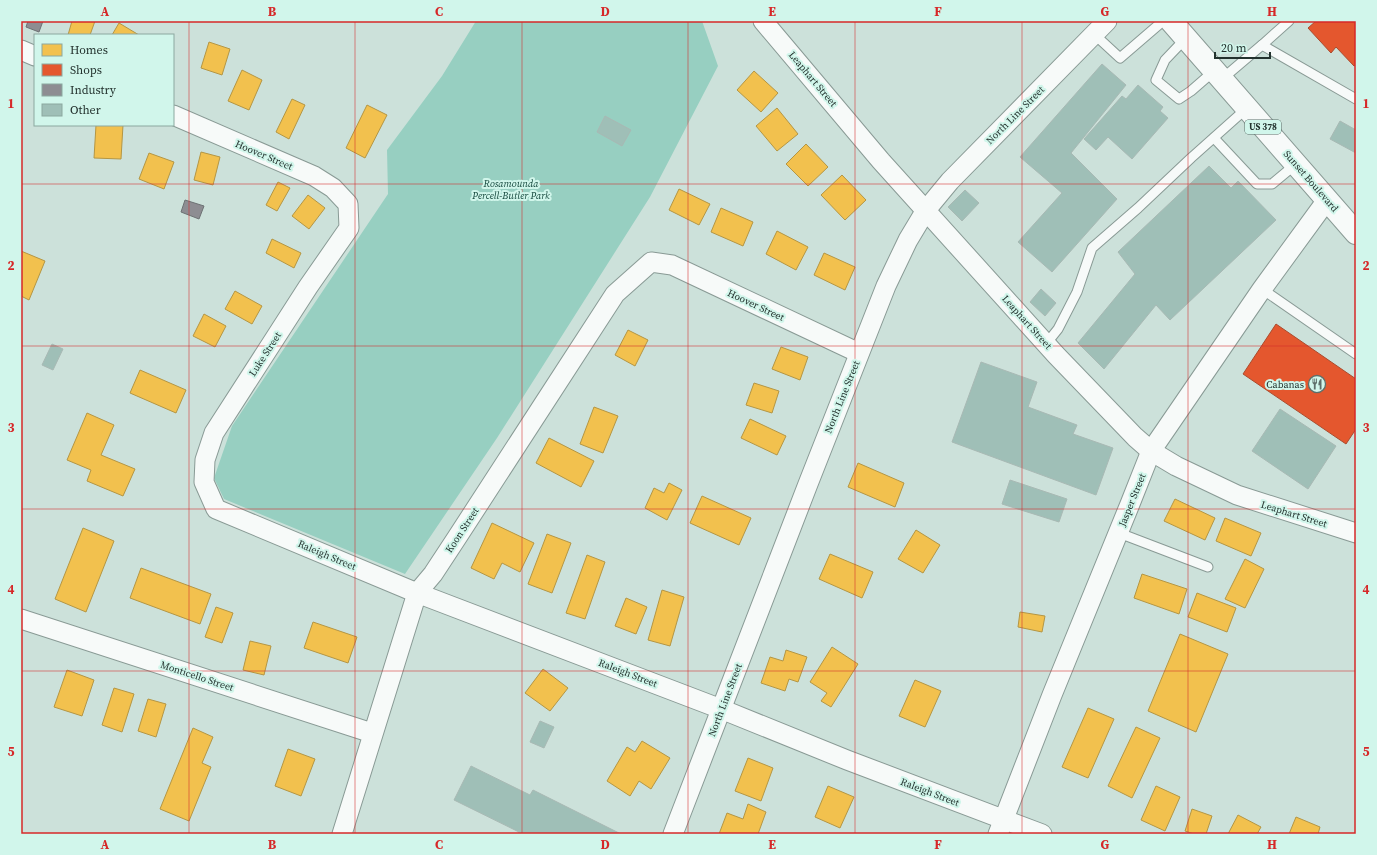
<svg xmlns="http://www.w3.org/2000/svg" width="1377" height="855" font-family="'Source Serif 4',serif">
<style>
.green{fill:#97cfc1}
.homes{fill:#f2c14e;stroke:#b49644}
.shops{fill:#e4572e;stroke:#aa4c2e}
.industry{fill:#8d8d92;stroke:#6d7274}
.building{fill:#9fbfb7;stroke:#a8b9b4}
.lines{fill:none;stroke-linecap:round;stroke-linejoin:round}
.service-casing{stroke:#899a95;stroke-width:11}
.minor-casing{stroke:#899a95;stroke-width:21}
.primary-casing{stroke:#899a95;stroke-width:24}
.service{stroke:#f7faf9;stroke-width:9}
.minor{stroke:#f7faf9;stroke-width:19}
.primary{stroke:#f7faf9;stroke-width:22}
.grid{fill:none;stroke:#d62828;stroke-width:1;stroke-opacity:0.55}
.labels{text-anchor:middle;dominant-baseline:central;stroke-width:4;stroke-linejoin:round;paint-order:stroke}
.shield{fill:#d1f6eb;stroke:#576d67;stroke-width:1}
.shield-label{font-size:9px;font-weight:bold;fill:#23322e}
.street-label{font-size:10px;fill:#23322e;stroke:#d1f6eb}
.park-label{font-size:10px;font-style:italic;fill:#14473c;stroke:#d1f6eb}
.poi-label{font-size:10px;fill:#23322e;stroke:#d1f6eb;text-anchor:end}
.neatline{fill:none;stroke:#d62828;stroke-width:1.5}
.grid-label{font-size:13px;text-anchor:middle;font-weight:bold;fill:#d62828}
</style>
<rect width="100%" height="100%" fill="#cce1da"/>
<path class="green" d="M476 21H702L718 66 650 197 497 438 405 574 224 499 214 478 232 426 388 194 387 150 442 76Z"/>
<g class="homes">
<path d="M72 21H95L90 35H68Z"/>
<path d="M119 23 139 35H112Z"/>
<path d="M209 42 230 49 222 75 201 68Z"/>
<path d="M242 70 262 80 249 110 228 101Z"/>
<path d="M754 71 778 93 761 112 737 90Z"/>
<path d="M292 99 305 105 289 139 276 132Z"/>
<path d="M367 105 387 115 365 158 346 148Z"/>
<path d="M777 108 798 134 777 151 756 126Z"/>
<path d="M96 125H123L121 159 94 158Z"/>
<path d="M806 144 828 167 808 186 786 164Z"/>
<path d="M201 152 220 157 213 185 194 180Z"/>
<path d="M149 153 174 162 164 189 139 179Z"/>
<path d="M842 175 866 200 845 220 821 195Z"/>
<path d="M278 182 290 188 277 211 266 205Z"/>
<path d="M679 189 710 204 699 225 669 210Z"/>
<path d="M308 195 325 208 309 229 292 216Z"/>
<path d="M721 208 753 222 743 246 711 232Z"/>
<path d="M777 231 808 247 796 270 766 254Z"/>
<path d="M272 239 301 253 294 268 266 253Z"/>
<path d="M21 251 45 261 29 300 21 296Z"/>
<path d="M824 253 855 267 845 290 814 275Z"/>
<path d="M235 291 262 306 252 324 225 309Z"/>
<path d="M204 314 226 326 215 347 193 336Z"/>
<path d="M628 330 648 340 635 366 615 355Z"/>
<path d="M781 347 808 357 800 380 772 369Z"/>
<path d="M140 370 186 390 176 413 130 393Z"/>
<path d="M754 383 779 391 772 413 746 405Z"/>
<path d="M594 407 618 416 603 453 580 444Z"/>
<path d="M87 413 114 425 101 455 135 469 123 496 87 481 91 470 67 460Z"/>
<path d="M750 419 786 436 777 455 741 438Z"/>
<path d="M549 438 594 461 581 487 536 463Z"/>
<path d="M858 463 904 483 895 507 848 487Z"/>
<path d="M669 483 682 490 667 520 645 508 654 488 664 493Z"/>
<path d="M702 496 751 518 739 545 690 523Z"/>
<path d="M1175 499 1215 518 1205 540 1164 521Z"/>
<path d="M1225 518 1261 533 1251 556 1216 541Z"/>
<path d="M492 523 534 543 520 572 502 563 494 579 471 568Z"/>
<path d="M83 528 114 541 86 612 55 599Z"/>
<path d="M916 530 940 545 923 573 898 559Z"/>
<path d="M547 534 571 543 552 593 528 584Z"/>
<path d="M830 554 873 572 862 598 819 579Z"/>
<path d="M587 555 605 562 585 619 566 613Z"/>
<path d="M1245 559 1264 569 1245 608 1225 599Z"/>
<path d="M141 568 211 594 200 624 130 598Z"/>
<path d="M1142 574 1187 589 1179 614 1134 598Z"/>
<path d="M662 590 684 597 670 646 648 640Z"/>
<path d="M1197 593 1236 608 1227 632 1188 617Z"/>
<path d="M626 598 647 607 636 634 615 626Z"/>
<path d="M216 607 233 613 222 643 205 637Z"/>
<path d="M1020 612 1045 616 1042 632 1018 627Z"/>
<path d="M313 622 357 637 348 663 304 648Z"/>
<path d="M1180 634 1228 654 1196 732 1148 711Z"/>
<path d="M250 641 271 646 264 675 243 670Z"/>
<path d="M832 647 858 664 831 707 821 701 827 693 810 682Z"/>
<path d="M786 650 807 657 798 682 789 679 785 691 761 683 770 657 783 661Z"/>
<path d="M543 669 568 688 550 711 525 693Z"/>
<path d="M67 670 94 680 82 716 54 707Z"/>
<path d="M915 680 941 691 925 727 899 716Z"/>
<path d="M114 688 134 694 122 732 102 725Z"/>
<path d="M148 699 166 704 156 737 138 731Z"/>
<path d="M1088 708 1114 719 1088 778 1062 767Z"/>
<path d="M1136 727 1160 738 1132 798 1108 786Z"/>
<path d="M193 728 213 737 202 763 211 767 189 821 160 809Z"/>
<path d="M642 741 670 758 651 789 639 781 630 796 607 781 627 747 635 752Z"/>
<path d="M288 749 315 759 301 796 275 786Z"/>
<path d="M748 758 773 768 761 801 735 791Z"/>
<path d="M828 786 854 797 840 828 815 817Z"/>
<path d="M1156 786 1180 797 1165 831 1141 820Z"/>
<path d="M748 804 766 812 758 834H719L727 813 743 819Z"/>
<path d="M1192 809 1212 816 1206 834H1194L1185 831Z"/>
<path d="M1238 815 1261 827 1257 834H1228Z"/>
<path d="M1296 817 1320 827 1318 834H1289Z"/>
</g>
<g class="shops">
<path d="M1316 21H1356V65L1354 66 1336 47 1331 53 1308 28Z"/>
<path d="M1276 324 1356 379V429L1346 444 1243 374Z"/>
</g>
<g class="industry">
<path d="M28 21H43L39 32 26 27Z"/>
<path d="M185 200 204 206 199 219 181 212Z"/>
</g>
<g class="building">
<path d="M1102 64 1126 85 1071 153 1117 199 1052 272 1018 242 1062 193 1020 157Z"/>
<path d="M1138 85 1163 107 1160 111 1168 118 1132 159 1108 137 1096 150 1084 139 1122 96 1126 99Z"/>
<path d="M605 116 631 130 622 146 597 132Z"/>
<path d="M1340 121 1356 130V153L1330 139Z"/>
<path d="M1209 166 1231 188 1238 181 1276 220 1170 320 1156 305 1104 369 1078 343 1135 274 1118 252Z"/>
<path d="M965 190 979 203 962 221 948 207Z"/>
<path d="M1041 289 1056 303 1045 316 1030 302Z"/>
<path d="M52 344 63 349 53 370 42 365Z"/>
<path d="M981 362 1037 382 1028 407 1077 425 1073 434 1113 448 1096 495 952 442Z"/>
<path d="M1280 409 1336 446 1308 489 1252 451Z"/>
<path d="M1010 480 1067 499 1059 522 1002 504Z"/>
<path d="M540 721 554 727 544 748 530 742Z"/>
<path d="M471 766 530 795 533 790 621 834H518L519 832 454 800Z"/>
</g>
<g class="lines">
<g class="service-casing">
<g id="service">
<path d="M1094 34 1120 58 1163 21"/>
<path d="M1186 38 1165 60 1156 80 1179 99 1191 91 1214 71"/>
<path d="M1262 45 1289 21"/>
<path d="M1222 79 1262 45 1356 99"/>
<path d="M1214 138 1257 184H1272L1296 164"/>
<path d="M1262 289 1356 354"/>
<path d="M1046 344 1058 329 1077 292 1092 248 1138 208 1191 158 1247 108"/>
<path d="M1119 533 1208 567"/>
</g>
</g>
<g class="minor-casing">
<g id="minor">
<path d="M763 21 881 161 1056 355 1135 437 1151 451 1176 466 1237 495 1356 533"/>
<path d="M21 50 35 56"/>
<path d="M173 115 314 176 333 188 348 204 349 228 308 287 214 433 205 460 204 482 216 509 417 593 721 709 847 760 1042 834"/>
<path d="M21 619 372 733"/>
<path d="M342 834 417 593 433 574 456 539 615 294 651 262 672 265 859 353"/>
<path d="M673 834 808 484 886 286 908 240 926 210 950 181 1107 21"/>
<path d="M998 834 1052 695 1130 504 1151 451 1262 289 1327 200"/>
</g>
</g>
<g class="primary-casing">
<path id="primary" d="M1171 21 1356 233"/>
</g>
<use href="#service" class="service"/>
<use href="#minor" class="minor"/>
<use href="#primary" class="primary"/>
</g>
<path class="grid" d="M189 21V834M355 21V834M522 21V834M688 21V834M855 21V834M1022 21V834M1188 21V834M21 184H1356M21 346H1356M21 509H1356M21 671H1356"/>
<defs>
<g id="restaurant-ring" transform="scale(0.9)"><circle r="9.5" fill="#d1f6eb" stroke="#5e6f6a" stroke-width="1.5"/><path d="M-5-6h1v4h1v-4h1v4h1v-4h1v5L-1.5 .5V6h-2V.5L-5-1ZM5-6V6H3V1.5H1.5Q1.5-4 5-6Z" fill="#5e6f6a"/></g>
</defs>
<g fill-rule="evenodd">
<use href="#restaurant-ring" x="1317" y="384"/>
</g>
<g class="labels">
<rect class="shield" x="1245" y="120" width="36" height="14" rx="3"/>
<g class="shield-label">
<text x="1263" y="127">US 378</text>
</g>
<g class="street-label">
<text transform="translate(813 79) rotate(50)">Leaphart Street</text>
<text transform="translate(1015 115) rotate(-45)">North Line Street</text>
<text transform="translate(264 155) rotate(23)">Hoover Street</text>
<text transform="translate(1311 181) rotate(49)">Sunset Boulevard</text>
<text transform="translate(756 305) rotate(25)">Hoover Street</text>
<text transform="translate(1027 322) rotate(48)">Leaphart Street</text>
<text transform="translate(265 354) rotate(-57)">Luke Street</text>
<text transform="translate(842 397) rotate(-68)">North Line Street</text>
<text transform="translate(1132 500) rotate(-68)">Jasper Street</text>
<text transform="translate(1294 514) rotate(17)">Leaphart Street</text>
<text transform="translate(462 530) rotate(-57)">Koon Street</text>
<text transform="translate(327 555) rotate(23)">Raleigh Street</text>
<text transform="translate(628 673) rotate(21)">Raleigh Street</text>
<text transform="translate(197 676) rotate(18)">Monticello Street</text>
<text transform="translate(725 700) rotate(-69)">North Line Street</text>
<text transform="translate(930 792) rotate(21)">Raleigh Street</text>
</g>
<g class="park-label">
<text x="511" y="183">Rosamounda<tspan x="511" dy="12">Percell-Butler Park</tspan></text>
</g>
<g class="poi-label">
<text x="1304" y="384">Cabanas</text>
</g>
</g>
<rect width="1377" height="855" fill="none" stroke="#d1f6eb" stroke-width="44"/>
<rect x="34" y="34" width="140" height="92" fill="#d1f6eb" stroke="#8ba89f"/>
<rect x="42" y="44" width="20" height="12" fill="#f2c14e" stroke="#8ba89f"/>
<text x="70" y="54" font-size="12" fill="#23322e">Homes</text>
<rect x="42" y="64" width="20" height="12" fill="#e4572e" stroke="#8ba89f"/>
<text x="70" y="74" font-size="12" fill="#23322e">Shops</text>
<rect x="42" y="84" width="20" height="12" fill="#8d8d92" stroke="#8ba89f"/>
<text x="70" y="94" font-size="12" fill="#23322e">Industry</text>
<rect x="42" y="104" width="20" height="12" fill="#9fbfb7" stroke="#8ba89f"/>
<text x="70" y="114" font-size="12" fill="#23322e">Other</text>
<path d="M1215 52v6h55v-6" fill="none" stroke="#23322e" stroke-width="2"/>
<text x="1221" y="52" font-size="12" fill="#23322e" stroke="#d1f6eb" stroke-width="3" paint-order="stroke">20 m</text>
<rect x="22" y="22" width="1333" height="811" class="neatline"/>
<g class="grid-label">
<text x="105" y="16">A</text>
<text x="272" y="16">B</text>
<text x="439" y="16">C</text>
<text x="605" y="16">D</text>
<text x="772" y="16">E</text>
<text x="938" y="16">F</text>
<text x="1105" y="16">G</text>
<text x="1272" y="16">H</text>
<text x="11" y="108">1</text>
<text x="1366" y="108">1</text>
<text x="11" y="270">2</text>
<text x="1366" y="270">2</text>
<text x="11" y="432">3</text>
<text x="1366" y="432">3</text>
<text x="11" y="594">4</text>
<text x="1366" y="594">4</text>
<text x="11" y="756">5</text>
<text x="1366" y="756">5</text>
<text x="105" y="849">A</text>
<text x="272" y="849">B</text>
<text x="439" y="849">C</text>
<text x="605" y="849">D</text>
<text x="772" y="849">E</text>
<text x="938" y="849">F</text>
<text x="1105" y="849">G</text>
<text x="1272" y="849">H</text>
</g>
</svg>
